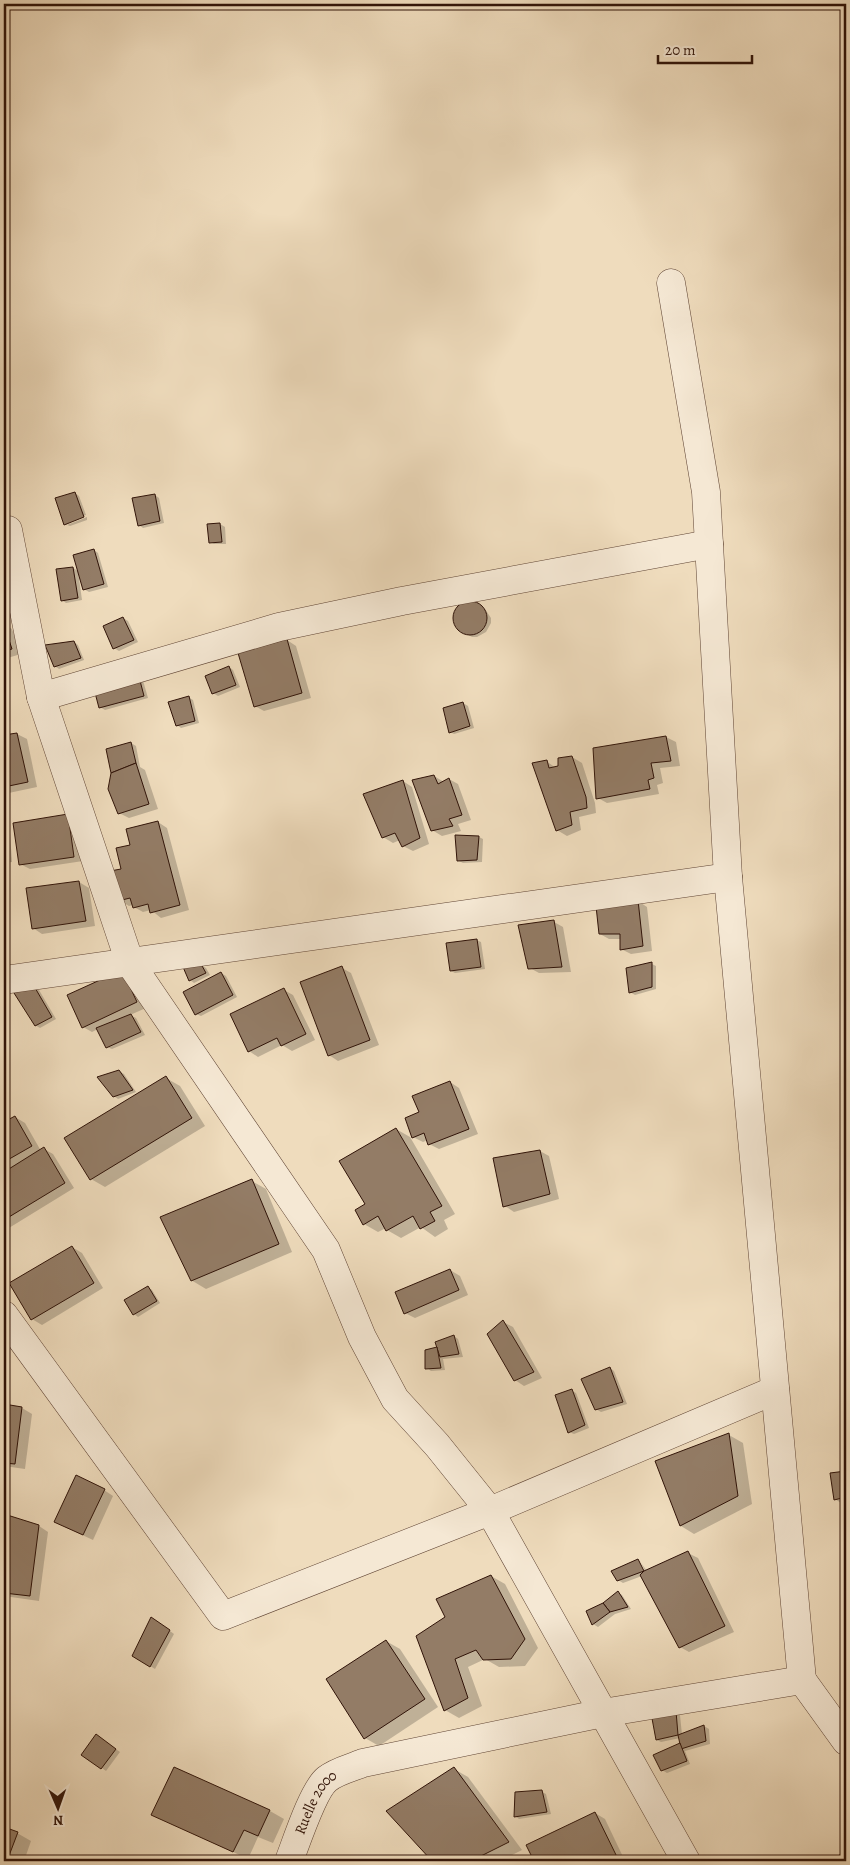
<svg xmlns="http://www.w3.org/2000/svg" width="850" height="1865" font-family="Alegreya,serif">
<style>
.shadow{fill:#0003}
.building{fill:#937c66;stroke:#301308}
.lines{fill:none;stroke-linecap:round;stroke-linejoin:round}
.street-casing{stroke:#604535;stroke-width:29}
.street{stroke:#f5e8d4;stroke-width:28}
.labels{text-anchor:middle;dominant-baseline:central;stroke-width:4;stroke-linejoin:round;paint-order:stroke}
.street-label{font-size:15px;fill:#301308;stroke:#f5e8d4}
</style>
<rect width="100%" height="100%" fill="#efdcbd"/>
<filter id="stains"><feTurbulence type="fractalNoise" baseFrequency=".004" numOctaves="4"/><feColorMatrix values="0 0 0 0 .2 0 0 0 0 .09 0 0 0 0 .02 0 0 0 .5 -.17"/></filter>
<radialGradient id="worn" r=".72"><stop offset=".6" stop-color="#630" stop-opacity="0"/><stop offset="1" stop-color="#630" stop-opacity=".3"/></radialGradient>
<g class="shadow">
<path d="M75 493 79 496 86 515 67 522V525L65 524Z"/>
<path d="M155 495 159 498 164 523 143 528 139 525Z"/>
<path d="M87 517V520L70 526 67 525Z"/>
<path d="M220 524 225 527 226 544H214L210 542Z"/>
<path d="M94 550 98 553 108 587 89 592 84 589Z"/>
<path d="M73 568 78 571 82 600 66 603 62 600Z"/>
<path d="M469 602 485 609 491 618V623L486 632 477 637H472L458 629 454 620 456 610 459 606Z"/>
<path d="M123 618 128 621 138 642 119 651 114 648Z"/>
<path d="M4 624 12 629 21 654 4 659Z"/>
<path d="M287 640 296 646 311 698 264 711 255 706Z"/>
<path d="M74 642 78 645 84 660 59 669 55 666Z"/>
<path d="M229 667 233 670 240 687 218 696 213 693Z"/>
<path d="M142 677 148 698 105 710 100 707Z"/>
<path d="M188 697 193 700 199 723 181 728 177 725Z"/>
<path d="M463 703 468 706 474 728 454 734 450 732Z"/>
<path d="M17 734 27 739 37 787 4 794V737Z"/>
<path d="M666 737 676 742 680 766 660 768 663 783 657 785 659 794 607 803 598 798Z"/>
<path d="M131 743 136 746 140 767 145 770 158 809 129 818 119 813Z"/>
<path d="M572 757 582 763 595 803 596 813 579 817 581 830 567 836 557 830 546 761 556 768Z"/>
<path d="M434 776 444 782 449 779 458 784 471 820 458 824 461 831 442 836 432 830Z"/>
<path d="M403 781 412 787 429 844 413 851 403 846 400 840 393 843 383 837Z"/>
<path d="M4 802 8 805 12 862 4 863Z"/>
<path d="M67 816 83 861 30 869 20 864Z"/>
<path d="M158 822 167 828 189 910 161 918 151 910 143 912 134 907 133 905 129 906 119 900 123 870 132 846Z"/>
<path d="M479 837 483 839 482 862 463 863 459 861Z"/>
<path d="M79 882 89 888 95 926 42 934 33 928Z"/>
<path d="M638 901 647 907 652 951 631 954 621 949 622 939H609L600 934Z"/>
<path d="M554 922 563 927 571 972 539 973 530 968Z"/>
<path d="M476 940 481 942 485 969 455 973 451 971Z"/>
<path d="M652 964 656 966V989L635 995 630 992Z"/>
<path d="M201 965 206 968 210 975 194 983 190 980Z"/>
<path d="M342 968 351 973 379 1045 338 1061 329 1055Z"/>
<path d="M122 971 146 1008 130 1015 136 1018 145 1035 112 1049 107 1047 98 1029 92 1032 83 1027Z"/>
<path d="M221 973 226 976 237 997 201 1016 196 1014Z"/>
<path d="M34 987 39 990 56 1019 40 1028 35 1025Z"/>
<path d="M284 990 293 995 315 1040 292 1051 282 1045 258 1057 249 1051Z"/>
<path d="M119 1071 124 1074 136 1092 118 1099 114 1096Z"/>
<path d="M166 1078 180 1086 205 1126 105 1187 91 1179Z"/>
<path d="M450 1082 459 1088 478 1134 439 1149 429 1144 428 1140 423 1142 413 1137 420 1113Z"/>
<path d="M15 1117 25 1123 41 1151 44 1149 53 1154 74 1188 4 1231V1123Z"/>
<path d="M396 1129 410 1137 455 1214 444 1220 448 1229 435 1237 421 1227 401 1238 387 1230 386 1228 378 1232 364 1224 366 1204Z"/>
<path d="M540 1151 549 1156 559 1199 514 1212 505 1206Z"/>
<path d="M252 1181 266 1189 292 1252 206 1289 191 1280Z"/>
<path d="M72 1247 82 1253 103 1288 42 1325 32 1319 11 1284Z"/>
<path d="M450 1270 460 1276 468 1295 415 1318 405 1313Z"/>
<path d="M148 1287 152 1290 160 1303 138 1317 134 1314Z"/>
<path d="M503 1322 513 1327 542 1378 524 1386 515 1380Z"/>
<path d="M454 1336 458 1339 463 1357 443 1359 445 1370 431 1371 427 1368 426 1351 439 1348Z"/>
<path d="M610 1368 614 1371 627 1404 601 1412 596 1409Z"/>
<path d="M572 1391 576 1393 589 1428 574 1434 569 1432Z"/>
<path d="M4 1406 22 1408 32 1414 25 1469 4 1466Z"/>
<path d="M729 1435 743 1443 752 1504 694 1534 681 1526Z"/>
<path d="M846 1472V1504L844 1505 835 1499 832 1474Z"/>
<path d="M104 1490 113 1496 93 1540 65 1527Z"/>
<path d="M4 1516 39 1526 48 1532 39 1601 4 1596Z"/>
<path d="M688 1553 698 1558 734 1632 689 1652 680 1647 642 1576 623 1583 618 1580 638 1561 641 1562H638L646 1577 648 1576 641 1563 647 1571Z"/>
<path d="M491 1576 505 1584 538 1648 525 1666 499 1667 485 1659 468 1667 482 1706 459 1718 445 1710 417 1636 447 1618Z"/>
<path d="M618 1593 622 1595 631 1609 615 1614 598 1627 593 1624 587 1611 604 1604Z"/>
<path d="M156 1621 174 1634 155 1669 134 1656Z"/>
<path d="M386 1641 400 1649 438 1707 379 1746 365 1738Z"/>
<path d="M675 1712 680 1715 682 1735 704 1726 709 1729 710 1744 685 1751 690 1764 667 1773 662 1770 682 1743 680 1738 661 1742 657 1740Z"/>
<path d="M101 1739 120 1752 106 1771 83 1754Z"/>
<path d="M175 1768 270 1811 284 1819 273 1843 258 1837 248 1859 153 1814Z"/>
<path d="M454 1769 468 1777 522 1850 500 1861H434L388 1811Z"/>
<path d="M542 1792 546 1794 551 1814 519 1819 515 1816Z"/>
<path d="M595 1813 605 1819 625 1861H535L528 1846Z"/>
<path d="M4 1828 17 1833 31 1841 24 1861H4Z"/>
</g>
<g class="building">
<path d="M75 492 84 517 64 525 55 498Z"/>
<path d="M155 494 160 521 138 526 132 498Z"/>
<path d="M220 523 222 542 209 543 207 524Z"/>
<path d="M94 549 104 584 83 590 73 555Z"/>
<path d="M73 567 78 598 61 601 56 569Z"/>
<circle cx="470" cy="618" r="17"/>
<path d="M123 617 134 640 113 649 103 626Z"/>
<path d="M4 625 12 649 4 651Z"/>
<path d="M287 639 302 693 254 707 238 653Z"/>
<path d="M74 641 81 658 54 667 45 645Z"/>
<path d="M229 666 236 685 212 694 205 676Z"/>
<path d="M138 673 144 696 99 708 93 685Z"/>
<path d="M189 696 195 721 176 726 168 702Z"/>
<path d="M463 702 470 726 449 733 443 708Z"/>
<path d="M17 733 28 782 4 787V735Z"/>
<path d="M666 736 671 761 651 763 654 778 648 780 650 789 596 799 593 748Z"/>
<path d="M131 742 136 763 111 773 106 749Z"/>
<path d="M572 756 586 797 587 808 570 812 572 825 556 831 532 763 547 760 549 768 558 766V758Z"/>
<path d="M136 763 149 804 118 814 108 789 111 773Z"/>
<path d="M434 775 438 784 449 778 462 815 449 819 453 826 431 831 412 780Z"/>
<path d="M403 780 420 838 402 847 395 833 382 838 363 794Z"/>
<path d="M68 814 74 857 19 865 13 823Z"/>
<path d="M158 821 180 905 150 913 148 904 133 908 130 898 118 901 110 871 121 869 116 848 130 845 126 829Z"/>
<path d="M455 835 479 836 477 860 457 861Z"/>
<path d="M79 881 86 921 32 929 26 888Z"/>
<path d="M638 900 643 946 620 950V934H599L596 906Z"/>
<path d="M554 920 562 967 528 969 518 925Z"/>
<path d="M477 939 481 967 450 971 446 943Z"/>
<path d="M652 962V987L629 993 626 968Z"/>
<path d="M201 964 206 973 189 981 183 967Z"/>
<path d="M342 966 370 1040 328 1056 300 982Z"/>
<path d="M122 970 137 1002 82 1028 67 995Z"/>
<path d="M221 972 233 995 195 1015 183 992Z"/>
<path d="M34 986 52 1017 35 1026 14 993Z"/>
<path d="M284 988 306 1034 281 1046 277 1038 248 1052 230 1014Z"/>
<path d="M131 1014 141 1032 106 1048 96 1028Z"/>
<path d="M119 1070 133 1090 113 1097 97 1077Z"/>
<path d="M166 1076 192 1118 90 1180 64 1138Z"/>
<path d="M450 1081 469 1129 428 1145 424 1133 412 1138 405 1118 419 1112 412 1096Z"/>
<path d="M15 1116 32 1146 4 1162V1122Z"/>
<path d="M396 1128 442 1206 430 1212 435 1221 420 1229 413 1216 386 1231 378 1216 363 1225 355 1210 365 1204 339 1161Z"/>
<path d="M44 1147 65 1183 4 1220V1172Z"/>
<path d="M540 1150 550 1194 503 1207 493 1158Z"/>
<path d="M252 1179 279 1244 191 1281 160 1217Z"/>
<path d="M72 1246 94 1283 31 1320 9 1283Z"/>
<path d="M450 1269 459 1290 404 1314 395 1292Z"/>
<path d="M148 1286 157 1301 133 1315 124 1300Z"/>
<path d="M503 1320 534 1372 514 1381 487 1334Z"/>
<path d="M454 1335 459 1354 440 1357 435 1342Z"/>
<path d="M437 1347 441 1368 425 1369V1350Z"/>
<path d="M610 1367 623 1402 595 1410 581 1379Z"/>
<path d="M572 1389 585 1425 568 1433 555 1395Z"/>
<path d="M4 1404 22 1407 15 1464 4 1463Z"/>
<path d="M729 1433 738 1496 680 1526 655 1461Z"/>
<path d="M846 1471V1497L834 1500 830 1473Z"/>
<path d="M76 1475 105 1489 83 1535 54 1522Z"/>
<path d="M4 1514 39 1525 30 1596 4 1593Z"/>
<path d="M688 1551 725 1626 679 1648 640 1575 644 1571Z"/>
<path d="M638 1559 644 1571 617 1581 611 1571Z"/>
<path d="M491 1575 525 1639 511 1659 483 1660 476 1650 455 1659 468 1698 444 1711 416 1636 445 1617 436 1599Z"/>
<path d="M618 1591 628 1607 610 1612 603 1603Z"/>
<path d="M603 1603 610 1612 592 1625 586 1611Z"/>
<path d="M151 1617 170 1630 150 1667 132 1656Z"/>
<path d="M386 1640 425 1699 364 1739 326 1679Z"/>
<path d="M676 1711 678 1735 656 1740 651 1713Z"/>
<path d="M704 1725 706 1741 681 1749 678 1735Z"/>
<path d="M96 1734 116 1749 101 1769 81 1755Z"/>
<path d="M680 1743 687 1761 661 1771 653 1755Z"/>
<path d="M174 1767 270 1810 258 1836 244 1830 233 1852 151 1815Z"/>
<path d="M454 1767 509 1842 471 1861H432L386 1811Z"/>
<path d="M542 1790 547 1812 514 1817 515 1792Z"/>
<path d="M595 1812 619 1861H534L526 1845Z"/>
<path d="M4 1827 18 1832 7 1861H4Z"/>
<path d="M846 1852V1861H832L831 1859Z"/>
</g>
<g class="lines">
<g class="street-casing">
<g id="street">
<path d="M671 283 706 492 728 877 802 1680"/>
<path d="M8 530 41 697 130 963 326 1250 362 1337 395 1399 437 1445 490 1511 686 1861"/>
<path d="M41 697 279 627 402 601 709 544"/>
<path d="M4 980 728 877"/>
<path d="M4 1315 223 1616 490 1511 775 1390"/>
<path id="s1" d="M289 1861C296 1843 313 1790 327 1779 337 1771 351 1768 363 1763L603 1713 802 1680 846 1741"/>
</g>
</g>
<use href="#street" class="street"/>
</g>
<g class="labels">
<g class="street-label">
<text stroke="none"><textPath href="#s1" startOffset="65">Ruelle 2000</textPath></text>
</g>
</g>
<rect width="850" height="1865" fill="none" stroke="#efdcbd" stroke-width="20"/>
<rect x="5" y="5" width="840" height="1855" fill="none" stroke="#301308" stroke-width="2.5"/>
<rect x="10" y="10" width="830" height="1845" fill="none" stroke="#301308"/>
<g transform="translate(58 1808) rotate(178)" stroke="#f5e8d4" stroke-width="4" paint-order="stroke">
<path d="M0-4L9 19L0 12L-9 19Z" fill="#301308"/>
<text y="-8" font-size="14" font-weight="bold" text-anchor="middle" fill="#301308">N</text>
</g>
<path d="M658 55v8h94v-8" fill="none" stroke="#301308" stroke-width="2.5"/>
<text x="665" y="55" font-size="15" fill="#301308" stroke="#f5e8d4" stroke-width="4" paint-order="stroke">20 m</text>
<rect width="100%" height="100%" filter="url(#stains)"/>
<rect width="100%" height="100%" fill="url(#worn)"/>
</svg>
